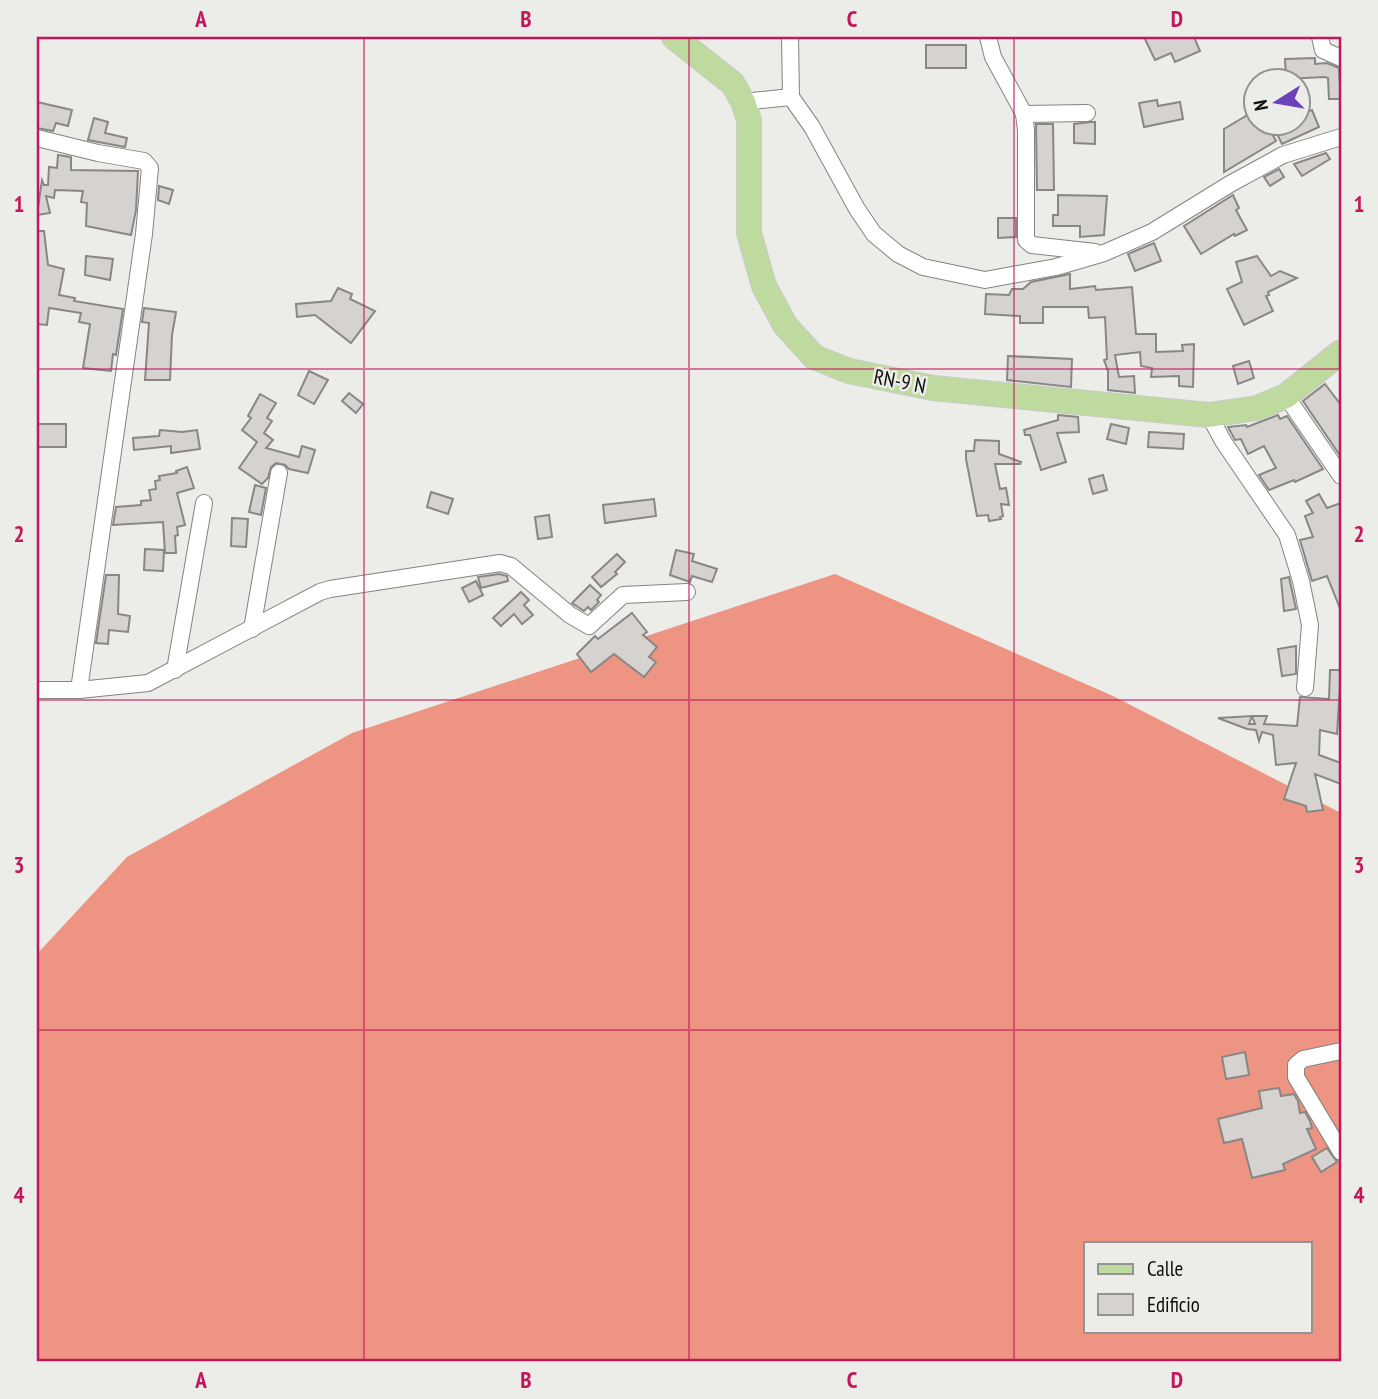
<svg xmlns="http://www.w3.org/2000/svg" width="1378" height="1399" font-family="'PT Sans Narrow',sans-serif">
<style>
.forest{fill:#ed9582;fill-rule:evenodd}
.building{fill:#d5d2d0;stroke:#898785;stroke-width:2}
.lines{fill:none;stroke-linecap:round;stroke-linejoin:round}
.street-casing{stroke:#848380;stroke-width:18}
.primary-casing{stroke:#cacaca;stroke-width:26}
.street{stroke:#fff;stroke-width:16}
.primary{stroke:#beda9f;stroke-width:24}
.grid{fill:none;stroke:#c2185b;stroke-width:2;stroke-opacity:0.55}
.labels{text-anchor:middle;dominant-baseline:central;stroke-width:5;stroke-linejoin:round;paint-order:stroke}
.street-label{font-size:21px;fill:#0e0e0d;stroke:#ecece9}
.neatline{fill:none;stroke:#c2185b;stroke-width:2.5}
.grid-label{font-size:23px;text-anchor:middle;font-weight:bold;fill:#c2185b}
</style>
<rect width="100%" height="100%" fill="#ecece9"/>
<path class="forest" d="M835 574 1113 696 1341 813V1362H37V954L127 857 352 733ZM1086 1243H1310V1331H1086Z"/>
<g class="building">
<path d="M1144 37H1194L1200 51 1175 62 1171 53 1155 60Z"/>
<rect x="926" y="45" width="40" height="23"/>
<path d="M1315 58V64L1327 63 1339 68 1341 99H1329L1328 78 1325 77 1286 79 1285 59Z"/>
<path d="M1298 97 1306 112 1312 110 1319 127 1282 144 1275 130 1286 125 1288 129V124L1298 122Z"/>
<path d="M1157 100 1158 106 1180 102 1183 119 1144 127 1139 103Z"/>
<path d="M37 102 72 110 68 126 56 123 53 131 37 128Z"/>
<path d="M1256 110V122H1266L1276 141 1224 172V129Z"/>
<path d="M94 118 108 122 105 133 127 138 125 147 88 140Z"/>
<path d="M1091 122H1095V144L1074 143V124Z"/>
<path d="M1036 124H1053L1054 190H1037Z"/>
<path d="M1326 153 1330 159 1302 176 1294 164Z"/>
<path d="M58 155 71 157V170L138 171 136 210 131 235 86 226 87 203 81 202 83 191 55 190 54 198 46 196 50 213 37 215 42 180 44 185H48L49 167 57 168Z"/>
<path d="M1279 169 1284 177 1270 186 1264 177Z"/>
<path d="M159 186 173 190 169 204 158 200Z"/>
<path d="M1058 195 1107 196 1104 235 1080 237V226H1053V215H1058Z"/>
<path d="M1233 195 1239 208 1236 210 1247 230 1235 236 1234 234 1201 254 1184 226Z"/>
<path d="M998 218H1016V237L998 238Z"/>
<path d="M37 231H44L48 265 64 269 59 295 75 298 74 301 123 309 116 355 113 354 111 371 83 368 90 324 79 322 81 313 49 308 47 325 37 324Z"/>
<path d="M1154 243 1161 261 1135 271 1128 254Z"/>
<path d="M86 256 113 259 110 280 85 275Z"/>
<path d="M1257 256 1271 276 1280 271 1297 278 1268 292 1269 295 1266 296 1273 311 1244 325 1227 289 1242 282 1236 262Z"/>
<path d="M1070 274V289L1095 286 1096 290 1132 287 1136 334H1156V352L1183 351 1182 345 1194 344 1193 387 1179 386V376L1151 377 1152 368 1141 366 1140 352 1115 355 1119 377 1134 376 1135 393 1108 390V371L1104 360 1107 359 1105 317 1089 318 1088 307H1043V323H1020V316L985 314 986 294 1009 295 1012 289H1023L1031 282Z"/>
<path d="M338 288 352 294 350 299 375 311 351 343 315 315 297 317 296 304 331 301Z"/>
<path d="M144 308 176 312 172 335 170 380H145L149 323 142 322Z"/>
<path d="M1008 356 1072 359 1071 387 1007 380Z"/>
<path d="M1249 361 1254 378 1238 384 1233 366Z"/>
<path d="M309 371 328 380 314 404 298 395Z"/>
<path d="M1325 384 1341 405V457L1303 401Z"/>
<path d="M349 393 363 404 356 413 342 401Z"/>
<path d="M260 394 276 403 267 418 272 421 264 433 273 440 266 448 299 457 302 446 315 450 308 473 289 469 285 465 276 463 271 467 268 478 262 484 239 468 257 442 242 430 251 418 248 416Z"/>
<path d="M1058 415 1078 417 1079 432 1057 433 1066 462 1041 470 1030 435H1025L1024 430 1058 420Z"/>
<path d="M1278 415 1280 419 1287 416 1323 469 1295 482 1294 480 1269 490 1259 475 1276 468 1264 446 1248 454 1241 439 1235 440 1228 427 1246 425 1247 427Z"/>
<rect x="37" y="424" width="29" height="23"/>
<path d="M1111 424 1129 428 1126 444 1107 439Z"/>
<path d="M160 430 182 432 197 430 200 449 171 453V446L134 450 133 438 159 436Z"/>
<path d="M1149 432 1184 434 1183 449 1148 447Z"/>
<path d="M975 440 999 441V454L1021 462 1020 464H995L1000 489 1006 488 1009 505 1001 504 1003 516 1000 517 1001 519 989 521 988 515 977 516 966 459V451H974Z"/>
<path d="M187 467 194 488 177 493 185 525 177 527 178 535 175 536 176 553H165L163 522 113 525 116 507 141 505V501L151 500 149 490 156 489 155 481 160 480 159 476 177 473 176 471Z"/>
<path d="M1103 475 1107 490 1093 494 1089 479Z"/>
<path d="M255 485 266 488 261 515 249 512Z"/>
<path d="M431 492 453 499 448 514 427 507Z"/>
<path d="M1319 494 1327 508 1341 503V611L1327 576 1312 581 1300 540 1313 537 1305 516 1313 513 1306 501Z"/>
<path d="M654 499 656 516 605 523 603 505Z"/>
<path d="M549 515 552 537 538 539 535 517Z"/>
<path d="M232 518 248 519 246 547 231 546Z"/>
<path d="M145 549 164 550 163 571 144 570Z"/>
<path d="M676 550 694 554 692 561 717 569 712 582 692 576 690 582 670 575Z"/>
<path d="M617 554 625 562 615 572 617 574 601 587 592 577Z"/>
<path d="M499 574 507 576 508 581 481 588 478 577Z"/>
<path d="M106 575H119L118 614 130 616 128 632 109 630 108 644 96 643Z"/>
<path d="M1289 577 1296 609 1284 611 1281 579Z"/>
<path d="M476 581 483 595 469 602 462 588Z"/>
<path d="M590 585 601 595 597 600 599 602 591 610 588 607 584 611 572 603Z"/>
<path d="M521 592 529 600 524 605 533 615 522 624 514 614 501 626 493 618Z"/>
<path d="M632 613 647 632 643 635 657 647 649 657 656 662 644 677 614 654 591 672 577 654 595 636 598 639Z"/>
<path d="M1296 646V674L1282 676 1278 649Z"/>
<path d="M1330 670H1341L1337 734 1320 730 1319 755 1341 763V784L1315 774 1323 810 1307 812 1306 806 1284 799 1296 763 1276 765 1273 735 1262 732 1259 741 1256 730 1247 729 1218 718 1252 716 1249 724H1255L1252 716H1267L1264 724 1297 726 1300 697 1329 699Z"/>
<path d="M1245 1052 1249 1075 1226 1079 1222 1057Z"/>
<path d="M1279 1088 1281 1096 1294 1094 1298 1101 1300 1113 1305 1112 1310 1121 1312 1128 1307 1129 1316 1149 1283 1164 1285 1170 1252 1178 1242 1139 1224 1143 1218 1119 1262 1108 1259 1091Z"/>
<path d="M1327 1148 1337 1162 1321 1172 1312 1157Z"/>
</g>
<g class="lines">
<g class="street-casing">
<g id="street">
<path d="M790 37 791 97"/>
<path d="M988 37 993 57 1024 114 1087 113"/>
<path d="M1320 37 1323 50 1341 58"/>
<path d="M791 97 812 127 857 209 874 234 898 254 923 267 985 280 1056 267 1104 253 1152 232 1230 184 1283 155 1341 137"/>
<path d="M743 102 791 97"/>
<path d="M1024 114 1026 130V240L1032 245 1095 252"/>
<path d="M37 138 98 153 144 161 150 168 144 234 79 690"/>
<path d="M1286 396 1341 476"/>
<path d="M1209 415 1223 441 1287 535 1301 581 1310 625 1305 688"/>
<path d="M252 629 279 473"/>
<path d="M175 670 204 503"/>
<path d="M37 690H79L148 683 320 592 330 589 500 563 511 566 570 615 589 626 623 595 687 592"/>
<path d="M1341 1051 1303 1059 1296 1065V1077L1341 1152"/>
</g>
</g>
<g class="primary-casing">
<path id="primary" d="M674 37 733 84 743 102 749 120V233L764 286 785 325 814 357 849 371 933 388 1209 415 1257 408 1286 396 1341 352"/>
</g>
<use href="#street" class="street"/>
<use href="#primary" class="primary"/>
</g>
<path class="grid" d="M364 37V1362M689 37V1362M1014 37V1362M37 369H1341M37 700H1341M37 1030H1341"/>
<g class="labels">
<g class="street-label">
<text transform="translate(900 381) rotate(11)">RN-9 N</text>
</g>
</g>
<rect width="1378" height="1399" fill="none" stroke="#ecece9" stroke-width="77"/>
<rect x="1084" y="1242" width="228" height="91" fill="#ecece9" stroke="#939391" stroke-width="2"/>
<rect x="1098" y="1264" width="35" height="10" fill="#beda9f" stroke="#939391" stroke-width="2"/>
<text x="1147" y="1276" font-size="21" fill="#0e0e0d">Calle</text>
<rect x="1098" y="1294" width="35" height="21" fill="#d5d2d0" stroke="#939391" stroke-width="2"/>
<text x="1147" y="1312" font-size="21" fill="#0e0e0d">Edificio</text>
<g transform="translate(1277 102) rotate(259)"><circle r="33" fill="#ecece9" stroke="#939391" stroke-width="2"/>
<path d="M0-5L12 26L0 18L-12 26Z" fill="#6c41b9"/>
<text y="-10" font-size="19" font-weight="bold" text-anchor="middle" fill="#0e0e0d">N</text>
</g>
<rect x="38" y="38" width="1302" height="1322" class="neatline"/>
<g class="grid-label">
<text x="201" y="27">A</text>
<text x="526" y="27">B</text>
<text x="852" y="27">C</text>
<text x="1177" y="27">D</text>
<text x="19" y="212">1</text>
<text x="1359" y="212">1</text>
<text x="19" y="542">2</text>
<text x="1359" y="542">2</text>
<text x="19" y="873">3</text>
<text x="1359" y="873">3</text>
<text x="19" y="1203">4</text>
<text x="1359" y="1203">4</text>
<text x="201" y="1388">A</text>
<text x="526" y="1388">B</text>
<text x="852" y="1388">C</text>
<text x="1177" y="1388">D</text>
</g>
</svg>
